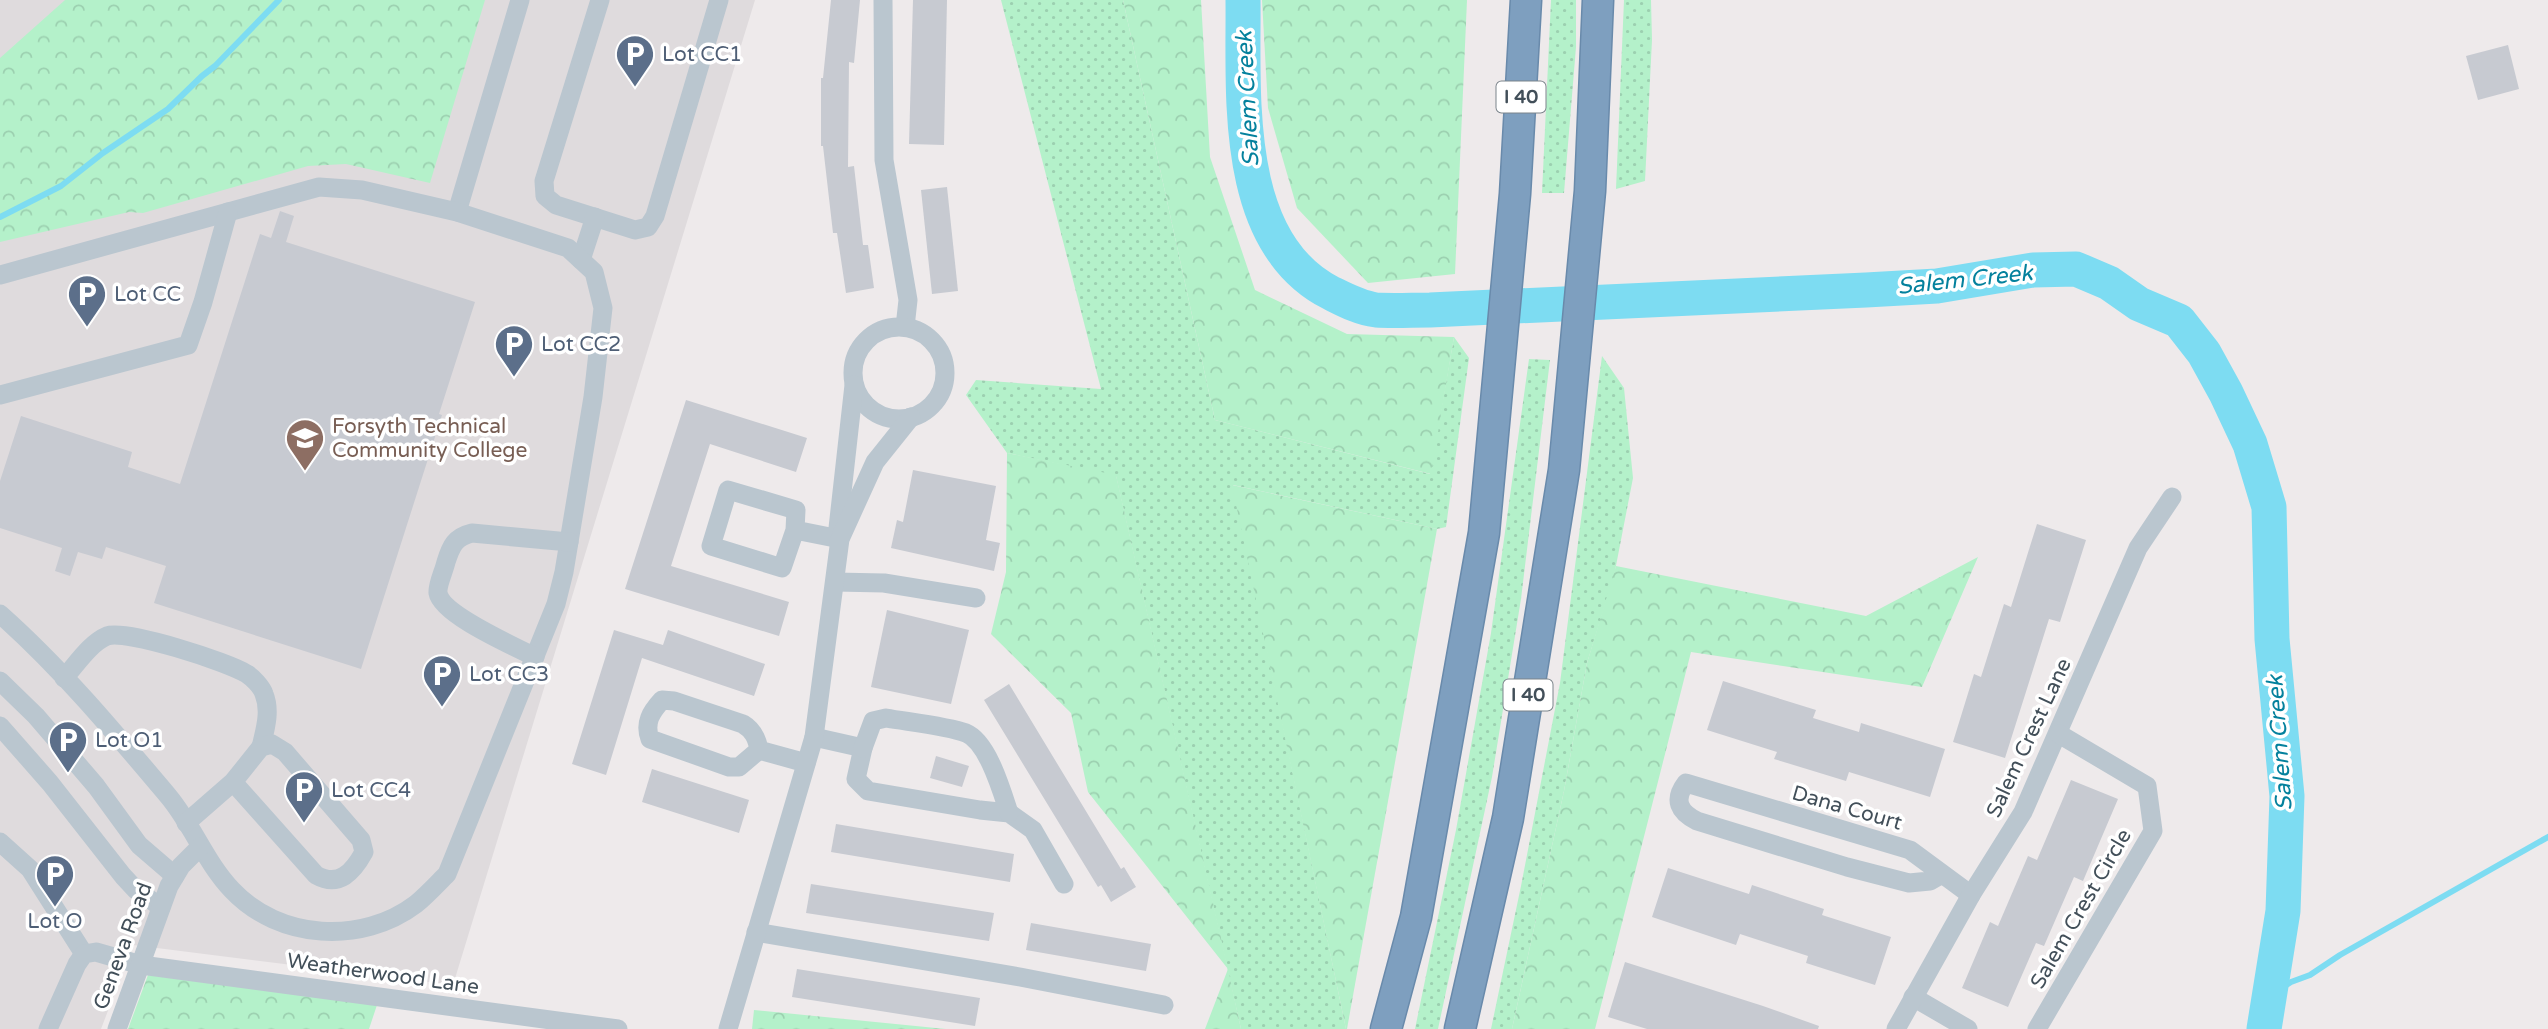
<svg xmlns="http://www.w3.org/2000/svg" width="2548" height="1029" font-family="'Varela Round',sans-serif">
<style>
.education{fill:#dfdbdd}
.grass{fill:url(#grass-dots)}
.forest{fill:url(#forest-crowns)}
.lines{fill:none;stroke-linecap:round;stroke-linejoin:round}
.stream{stroke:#7ddcf2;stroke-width:6}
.river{stroke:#7ddcf2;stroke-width:35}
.building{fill:#c7cad1}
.highway-casing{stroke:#698aab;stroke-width:33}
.minor{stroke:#bac6cf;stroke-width:19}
.highway{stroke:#7e9fbf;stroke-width:30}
.labels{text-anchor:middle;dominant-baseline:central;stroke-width:7;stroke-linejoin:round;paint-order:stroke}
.shield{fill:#fff;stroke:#7b848b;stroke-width:2}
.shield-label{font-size:19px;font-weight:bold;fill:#424f59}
.service-label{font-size:21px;fill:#4e5e75;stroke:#fff;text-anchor:start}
.education-label{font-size:21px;fill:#785e54;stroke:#fff;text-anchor:start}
.street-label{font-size:21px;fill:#424f59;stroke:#fff}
.water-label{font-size:23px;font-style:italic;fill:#04819d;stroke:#fff}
</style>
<defs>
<pattern id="grass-dots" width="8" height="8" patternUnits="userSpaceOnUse" patternTransform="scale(1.75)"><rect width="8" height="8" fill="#b4f1ca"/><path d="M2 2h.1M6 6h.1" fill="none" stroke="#9cd0b0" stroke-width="1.8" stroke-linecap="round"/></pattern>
<pattern id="forest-crowns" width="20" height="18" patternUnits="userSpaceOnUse" patternTransform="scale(1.75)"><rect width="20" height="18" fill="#b4f1ca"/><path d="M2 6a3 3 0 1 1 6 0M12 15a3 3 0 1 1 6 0" fill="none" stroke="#9cd0b0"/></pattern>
</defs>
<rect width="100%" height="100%" fill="#eeeaeb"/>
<path class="education" d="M0 0H755L453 985 133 945 101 1029H0Z"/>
<g class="grass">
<path d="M1001 0H1123L1215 420 1430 474 1454 337 1469 358 1446 527 1437 529 1233 485 1346 1029H1241L1116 476 1007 453 966 395 976 380 1101 389Z"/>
<path d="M1551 0H1576V47L1564 193H1542Z"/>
<path d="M1624 0H1651L1652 40 1645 181 1616 189Z"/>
<path d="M1602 356 1624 388 1633 478 1614 576 1587 663 1564 791 1512 1029H1491L1521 886 1560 683Z"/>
<path d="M1529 359 1550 360 1521 599 1492 777 1438 1029H1415L1456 830 1491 633Z"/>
</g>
<g class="forest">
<path d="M65 0H485L430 183 346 164 308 166 143 213 129 212 0 242V58Z"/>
<path d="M1123 0H1201L1210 157 1255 290 1347 334 1454 337 1431 474 1215 420Z"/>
<path d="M1262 0H1467L1455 274 1368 283 1297 208 1268 108Z"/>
<path d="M1007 453 1116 475 1228 969 1241 1029H1205L1228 969 1088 792 1071 713 991 634 1006 572Z"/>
<path d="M1232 485 1437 529 1347 1029H1346Z"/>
<path d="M1978 557 1922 687 1691 652 1595 1029H1512L1564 791 1587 663 1616 566 1866 616Z"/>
<path d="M148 975 377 1005 369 1029H128Z"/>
<path d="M754 1010 946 1029H752Z"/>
</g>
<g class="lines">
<g class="stream">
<path d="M0 217 61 186 103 153 168 109 202 76 215 66 279 0"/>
<path d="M2269 996 2291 982 2310 975 2340 955 2548 837"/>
</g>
<path class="river" d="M1243 0C1244 93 1231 242 1331 293 1345 300 1360 308 1376 310 1393 311 1412 310 1430 310L1866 290 1937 286 2033 270 2076 269 2109 283 2139 304 2179 321 2204 353 2226 393 2250 444 2269 507 2272 639 2287 796 2283 911 2264 1029"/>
</g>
<g class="building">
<path d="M831 0H860L854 63 849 62 848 167 854 166 863 245H868L874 288 846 293 837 233H833L823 146H821V78H823Z"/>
<path d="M913 0H947L944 145 909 144Z"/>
<path d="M2508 45 2519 89 2478 100 2466 56Z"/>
<path d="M947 187 958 291 932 294 921 190Z"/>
<path d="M280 211 294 216 286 242 475 302 439 414 442 415 361 669 154 603 166 566 106 547 102 559 78 552 70 576 55 571 62 548 0 528V481L21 416 132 452 128 467 180 484 260 234 271 238Z"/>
<path d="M686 400 807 438 796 472 710 444 671 566 789 602 779 636 625 589Z"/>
<path d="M913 470 996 486 986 540 1000 543 994 571 891 548 897 520 903 522Z"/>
<path d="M2037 524 2086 540 2060 622 2049 619 2005 758 1953 742 1974 674 1981 677 2004 604 2011 607Z"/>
<path d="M887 610 969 630 951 704 871 687Z"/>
<path d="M614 630 663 645 668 630 765 664 754 696 642 658 606 775 572 764Z"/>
<path d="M1723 681 1816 710 1813 718 1859 732 1861 723 1945 749 1930 797 1849 772 1846 781 1774 759 1777 752 1707 730Z"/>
<path d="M1009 684 1121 869 1124 867 1136 887 1111 902 1101 885 1098 887 984 700Z"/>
<path d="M936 756 969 766 962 787 930 778Z"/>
<path d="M652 769 749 800 739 833 642 802Z"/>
<path d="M2071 780 2118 799 2083 881 2074 877 2044 946 2036 943 2008 1007 1962 988 1990 922 1998 926 2028 856 2037 860Z"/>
<path d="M836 824 1014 854 1010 882 831 852Z"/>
<path d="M1668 868 1749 894 1752 885 1824 909 1822 915 1891 937 1875 985 1806 963 1808 956 1740 934 1736 945 1652 917Z"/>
<path d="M811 884 994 913 989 941 806 913Z"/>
<path d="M1031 923 1151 944 1146 971 1026 950Z"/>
<path d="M1625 962 1763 1006 1819 1026 1818 1029H1647L1608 1017Z"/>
<path d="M797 969 980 998 975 1026 792 997Z"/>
</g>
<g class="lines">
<g class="highway-casing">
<g id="highway">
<path d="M1386 1029 1416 917 1484 533 1515 194 1526 0"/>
<path d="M1460 1029 1508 818 1564 470 1590 191 1598 0"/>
</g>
</g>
<g class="minor">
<path d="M600 0 544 181 545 196 556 205 635 230 648 227 655 216 719 0"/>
<path d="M883 0 884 160 908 300 905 327"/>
<path d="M457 212 520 0"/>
<path d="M581 260 595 217"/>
<path d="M0 275 319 187 362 190 457 212 568 248 594 272 603 308 593 397 564 572 556 604 447 874C437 884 427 895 416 904 362 945 279 940 232 890 206 863 193 826 169 797 116 734 62 669 0 614"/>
<circle cx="899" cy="373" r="46"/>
<path d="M0 395 188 345 203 302 228 212"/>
<path d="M838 528 854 385"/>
<path d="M795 530 796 510 728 490 711 546 782 568 795 530 840 539"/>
<path d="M835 582 884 583 976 598"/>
<path d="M535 657C514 646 442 615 438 593 437 585 444 571 446 562 451 546 455 537 472 533L569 542"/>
<path d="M64 678C76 665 90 643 107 636 126 629 228 662 247 674 252 677 262 687 264 694 271 711 265 730 261 747"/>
<path d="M0 681 36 716 96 786 139 845 175 876"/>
<path d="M0 726 50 783 123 876 136 890 161 907"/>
<path d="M814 737 863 748 856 779 868 791 980 810 1009 813 1033 830 1064 884"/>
<path d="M863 748 873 721 886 718C909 722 947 726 966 733 988 742 1002 792 1009 813"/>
<path d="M759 750C757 738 753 730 743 724L674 701 662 700C651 712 644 723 650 739L729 767H739L759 750 806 763"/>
<path d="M186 823 233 782 261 747 272 744 285 752 361 840 364 852C353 872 339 888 316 875L233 782"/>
<path d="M0 842 30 869 84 954"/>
<path d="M1942 874 1930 881 1909 883 1847 867 1697 821C1679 812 1673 800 1686 783L1910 850 1971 895"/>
<path d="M756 932 1020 977 1164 1005"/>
<path d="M1913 997 1968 1029"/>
<path d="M48 1029 77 964 84 954 96 952 141 965 618 1029"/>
<path d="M117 1029 169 886 181 866 200 847"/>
<path d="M728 1029 814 737 840 539 875 462 911 417"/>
<path d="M1896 1029 1971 895 2023 812 2138 548 2172 497"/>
<path d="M2037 1029 2153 831 2147 786 2059 734"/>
</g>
<use href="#highway" class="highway"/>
</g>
<defs>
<g id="parking-pin" transform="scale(2.0125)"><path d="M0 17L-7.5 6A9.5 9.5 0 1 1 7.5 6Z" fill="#5c6f8a" stroke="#fff"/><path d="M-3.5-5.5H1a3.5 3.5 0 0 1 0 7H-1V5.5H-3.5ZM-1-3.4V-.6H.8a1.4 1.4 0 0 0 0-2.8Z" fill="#fff"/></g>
<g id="university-pin" transform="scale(2.0125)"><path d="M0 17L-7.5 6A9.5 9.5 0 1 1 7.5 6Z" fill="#8d6e63" stroke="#fff"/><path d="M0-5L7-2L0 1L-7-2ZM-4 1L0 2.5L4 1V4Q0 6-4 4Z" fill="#fff"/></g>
</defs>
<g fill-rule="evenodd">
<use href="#parking-pin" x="635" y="54"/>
<use href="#parking-pin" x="87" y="294"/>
<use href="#parking-pin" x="514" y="344"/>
<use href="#university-pin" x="305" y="438"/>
<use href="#parking-pin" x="442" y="674"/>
<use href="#parking-pin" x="68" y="740"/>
<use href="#parking-pin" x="304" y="790"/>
<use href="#parking-pin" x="55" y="874"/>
</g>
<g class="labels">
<g class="shield">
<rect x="1496.5" y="81.5" width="49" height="31" rx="5"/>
<rect x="1503.5" y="679.5" width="49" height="31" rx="5"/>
</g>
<g class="shield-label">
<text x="1521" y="97">I 40</text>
<text x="1528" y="695">I 40</text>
</g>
<g class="service-label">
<text x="662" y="54">Lot CC1</text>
<text x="114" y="294">Lot CC</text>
<text x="541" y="344">Lot CC2</text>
<text x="469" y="674">Lot CC3</text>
<text x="95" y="740">Lot O1</text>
<text x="331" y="790">Lot CC4</text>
<text x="55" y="921" text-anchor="middle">Lot O</text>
</g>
<g class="education-label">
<text x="332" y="426">Forsyth Technical<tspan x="332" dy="24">Community College</tspan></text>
</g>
<g class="street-label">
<text transform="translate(2029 738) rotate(-65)">Salem Crest Lane</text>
<text transform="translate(1847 808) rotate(16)">Dana Court</text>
<text transform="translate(2081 909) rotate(-60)">Salem Crest Circle</text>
<text transform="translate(123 946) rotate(-70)">Geneva Road</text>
<text transform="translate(383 974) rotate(8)">Weatherwood Lane</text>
</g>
<g class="water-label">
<text transform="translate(1248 99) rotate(-93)">Salem Creek</text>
<text transform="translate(1965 280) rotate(-6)">Salem Creek</text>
<text transform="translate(2280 743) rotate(-94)">Salem Creek</text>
</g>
</g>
</svg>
